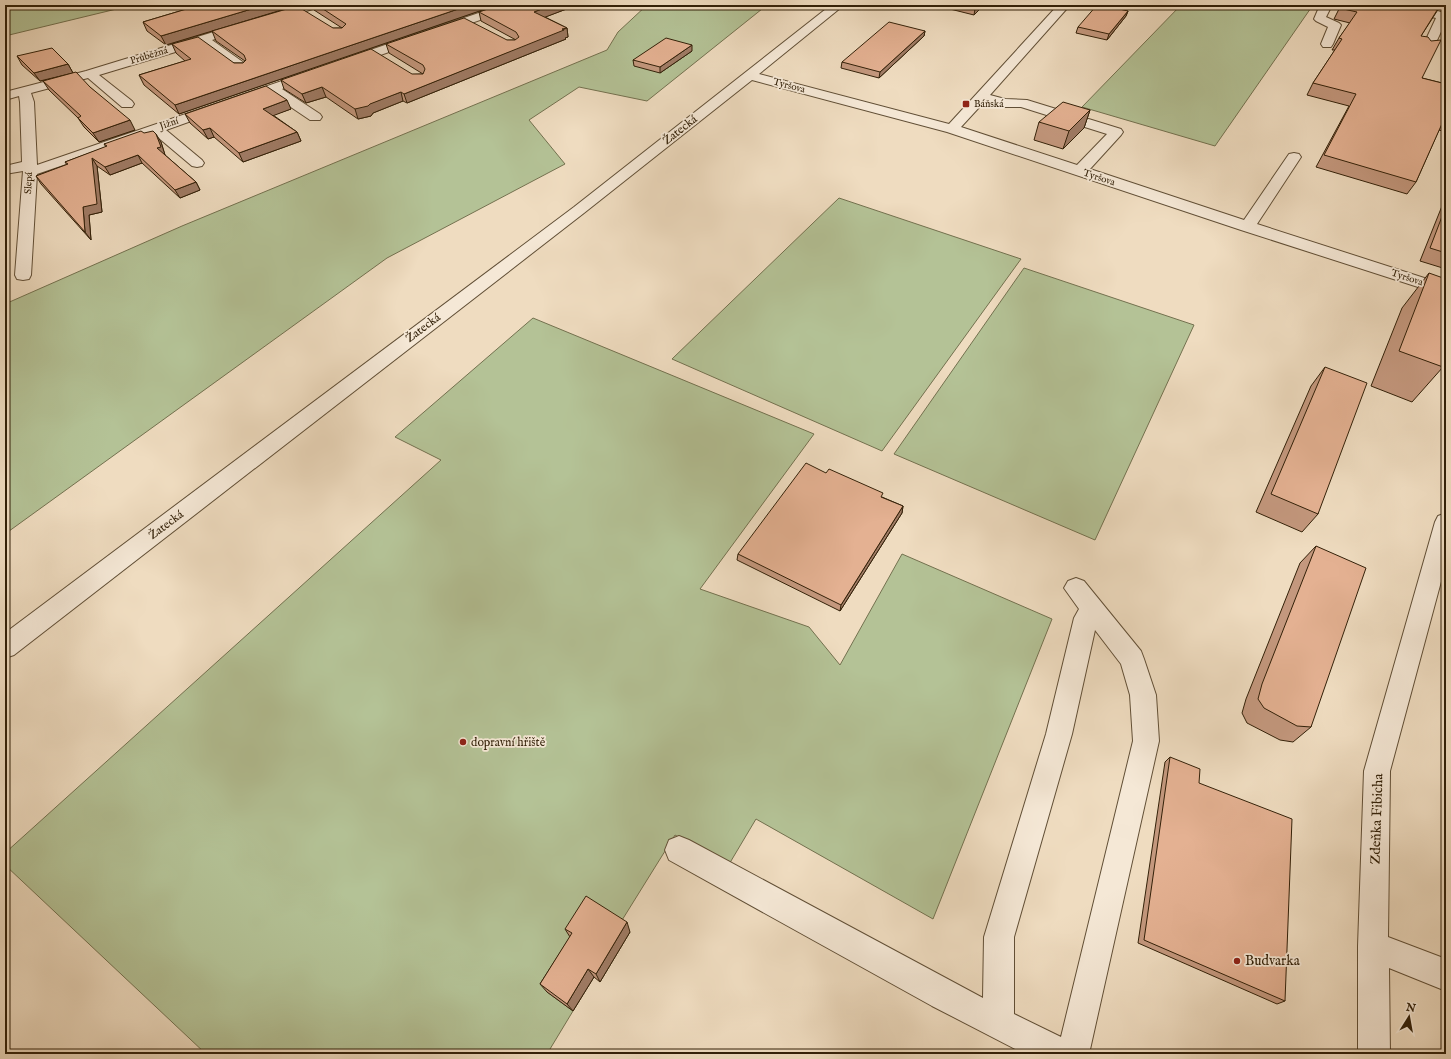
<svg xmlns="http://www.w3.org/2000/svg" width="1451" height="1059" font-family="'IM FELL English',serif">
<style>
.green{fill:#b4c296;stroke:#73714f}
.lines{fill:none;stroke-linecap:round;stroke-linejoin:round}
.minor-casing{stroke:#614f36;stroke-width:2}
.minor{fill:#f5e8d6;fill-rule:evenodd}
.wall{fill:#c4987e;stroke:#322008}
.shaded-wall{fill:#a07c66;stroke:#322008}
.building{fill:#e4b192;stroke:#322008}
.poi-dot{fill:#8f2418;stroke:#f5e8d6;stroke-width:1.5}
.labels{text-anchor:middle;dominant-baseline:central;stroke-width:3.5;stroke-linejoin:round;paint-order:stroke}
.far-street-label{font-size:10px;fill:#322008;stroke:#f5e8d6}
.far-poi-label{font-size:10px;fill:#322008;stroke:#f5e8d6;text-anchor:start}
.street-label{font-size:12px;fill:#322008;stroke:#f5e8d6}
.poi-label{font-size:12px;fill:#322008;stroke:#f5e8d6;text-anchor:start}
.near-street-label{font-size:14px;fill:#322008;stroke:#f5e8d6}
.near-poi-label{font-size:14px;fill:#322008;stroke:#f5e8d6;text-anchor:start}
</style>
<rect width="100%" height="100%" fill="#efdcc0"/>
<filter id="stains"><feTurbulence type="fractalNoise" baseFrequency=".005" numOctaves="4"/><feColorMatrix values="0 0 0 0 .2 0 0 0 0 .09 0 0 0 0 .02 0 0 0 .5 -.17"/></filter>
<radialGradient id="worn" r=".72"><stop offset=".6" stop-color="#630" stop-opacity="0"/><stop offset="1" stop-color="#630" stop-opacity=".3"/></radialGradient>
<g class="green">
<path d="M5 5H133L5 36Z"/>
<path d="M647 5H767L647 101 579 87 529 120 565 164 387 258 5 534V304L182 226 607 50 618 32Z"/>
<path d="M1181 5H1313L1215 146 1082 107Z"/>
<path d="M839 198 1021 259 882 451 672 359Z"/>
<path d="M1024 268 1194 325 1095 540 894 454Z"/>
<path d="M533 318 814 434 700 589 809 627 840 665 902 554 1052 619 933 919 756 819 728 866 675 835 619 925 547 992 573 1011 547 1054H206L5 865V853L441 460 395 437Z"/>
</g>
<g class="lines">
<g class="minor-casing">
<g id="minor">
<path d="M303 5H321L319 7 274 21 270 20 268 18 270 16Z"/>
<path d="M502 5H519L517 7 352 65H344L342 62 344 59Z"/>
<path d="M831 5H844L759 74 949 124 1058 5H1070L990 95 1005 99 1027 100 1121 129 1123 132 1121 135 1090 169 1244 220 1289 154 1294 153 1299 154 1301 157 1257 224 1446 285V296L1241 230 947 132 752 80 584 213 14 655 5 658V633L574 207ZM984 102 1005 107H1021L1107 134 1077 165 961 127Z"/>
<path d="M1320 5H1332L1326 17 1339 23 1341 25 1333 44 1331 47H1323L1321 44 1328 27 1316 21 1314 19Z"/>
<path d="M1385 5C1406 5 1426 6 1446 14V21L1432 51H1424L1422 48 1436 18 1387 7Z"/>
<path d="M243 23 247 25 249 27 247 29 212 40 247 65 249 68 247 71H239L202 44 99 75 132 101 134 104 132 107H122L88 78 31 93 34 102 37 165 311 71 315 72 317 75 315 78 282 89 320 114 322 117 320 120H310L270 93 166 130 202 160 204 163 202 166 197 167 192 166 154 134 37 174 31 275 29 279 23 280 17 279 15 275 23 171 5 174V166L22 162 20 102 19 96 5 100V92L86 71Z"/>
<path d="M1446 513V563L1390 771 1388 937 1446 959V991L1389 968 1390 1054H1358V946L1364 771 1435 522 1438 516Z"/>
<path d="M1076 578 1084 581 1141 651 1144 659 1156 695 1159 741 1089 1054H1025L932 1006 669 860 665 850 669 840 679 836 689 840 983 998 984 937 1046 734 1074 618 1079 609 1064 588 1068 581ZM1095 630 1121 664 1130 695 1133 741 1061 1037 1014 1014V937L1072 734Z"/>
</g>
</g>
<use href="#minor" class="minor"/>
</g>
<g class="wall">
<path d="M200 5H298L166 45 147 31 143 22Z"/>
<path d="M312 5H497L179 114 144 85 139 75 185 61 176 53 172 44 234 63H243L245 61 216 41 212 31 342 28 314 10Z"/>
<path d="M500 5H577L545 17 567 28 568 37 565 38 566 39 407 103 403 101 373 113 371 116 358 119 326 97 306 103 284 89 281 80 423 74 389 53 386 44 515 40H516L481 21 479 12Z"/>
<path d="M951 5H984L974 15 950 9Z"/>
<path d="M1341 5H1441L1421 36 1422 78 1446 84V124L1442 131 1439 130 1416 182 1407 194 1316 167 1349 106 1307 95 1313 83 1335 50H1332L1339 38 1350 23 1334 19Z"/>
<path d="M1128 11 1126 16 1107 40 1076 33 1078 27Z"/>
<path d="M925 31 924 36 879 78 841 68 842 62Z"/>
<path d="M692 51 660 73 634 66 633 60Z"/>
<path d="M17 56 68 64 73 73 40 81 22 65Z"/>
<path d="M43 81 90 87 135 130 99 142 84 127 78 118 49 90Z"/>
<path d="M291 109 273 115 297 132 301 141 243 162 214 137 208 139 190 123 185 114Z"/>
<path d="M1090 110 1084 128 1063 149 1034 140 1039 122Z"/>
<path d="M161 142 165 155 196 182 200 190 180 198 142 163 110 175 97 166 102 212 89 215 91 240 41 184 36 176 67 165 65 162 106 147 104 144Z"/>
<path d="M1446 198V269L1420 261 1444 201Z"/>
<path d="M1429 273 1443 367 1412 402 1371 386 1402 308Z"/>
<path d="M1325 367 1318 514 1302 532 1256 512 1311 386Z"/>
<path d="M882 497 903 506 902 513 840 611 737 560 738 554Z"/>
<path d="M1316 546 1311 727 1293 742 1280 740 1247 723 1242 713 1246 699 1300 563Z"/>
<path d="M1170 757 1285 1001 1277 1004 1138 943 1165 762Z"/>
<path d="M565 929 630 932 600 982 594 977 573 1011 547 992 540 984 570 937Z"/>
</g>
<g class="shaded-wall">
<path d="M265 5H298L166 45 161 36Z"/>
<path d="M470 5H497L179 114 175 105Z"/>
<path d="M552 5H577L535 21 534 12Z"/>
<path d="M980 5H984L974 15 975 9Z"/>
<path d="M1128 11 1126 16 1107 40 1109 34Z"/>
<path d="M567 28 568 37 565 38 566 39 407 103 404 94Z"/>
<path d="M925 31 924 36 879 78 880 72Z"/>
<path d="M692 45V51L660 73V67Z"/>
<path d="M68 64 73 73 40 81 34 73Z"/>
<path d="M322 87 326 97 306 103 302 94Z"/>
<path d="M401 92 403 101 373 113 371 116 358 119 355 109Z"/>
<path d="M287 100 291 109 267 118 263 109Z"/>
<path d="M1090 110 1084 128 1063 149 1069 131Z"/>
<path d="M130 120 135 130 99 142 93 133Z"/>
<path d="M210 128 214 137 208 139 203 130Z"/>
<path d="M297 132 301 141 243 162 239 153Z"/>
<path d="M156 134 161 142 165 155 162 156 157 148Z"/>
<path d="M138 155 142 163 110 175 105 167Z"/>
<path d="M92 158 97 166 102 212 89 215 91 240 85 232 83 207Z"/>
<path d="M196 182 200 190 180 198 175 190Z"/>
<path d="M903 506 902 513 840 611 841 605Z"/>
<path d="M627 922 630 932 600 982 596 974Z"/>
<path d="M588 969 594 977 573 1011 567 1004Z"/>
</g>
<g class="building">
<path d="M200 5H265L161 36 143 22Z"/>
<path d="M317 5H470L175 105 139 75 191 59 172 44 198 37 234 63H243L246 60 244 55 212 31 297 6 333 28H342L346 24Z"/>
<path d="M500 5H552L534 12 567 28 562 29 564 30 404 94 401 92 370 104 368 106 355 109 322 87 302 94 281 80 371 49 412 74H423L425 69 423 65 386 44 464 18 507 40H515L519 37 516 32 479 12Z"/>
<path d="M959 5H980L975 9Z"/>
<path d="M1097 5H1102L1128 11 1109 34 1078 27Z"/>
<path d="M1341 5H1428L1439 7 1421 36 1428 37 1431 41 1441 40 1422 78 1446 84V117H1445L1416 182 1324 155 1356 94 1313 83 1342 39 1339 38 1357 12 1339 8Z"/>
<path d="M889 22 925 31 880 72 842 62Z"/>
<path d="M666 38 692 45 660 67 633 60Z"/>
<path d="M52 48 68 64 34 73 17 56Z"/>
<path d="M76 72 90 87 130 120 93 133 78 118 81 116 43 81Z"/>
<path d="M266 86 287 100 263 109 297 132 239 153 210 128 203 130 185 114Z"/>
<path d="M1063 102 1090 110 1069 131 1039 122Z"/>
<path d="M141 131 144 133 153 131 156 134 161 147 157 148 196 182 175 190 138 155 105 167 92 158 97 204 83 207 85 232 36 176 68 164 65 162 107 146 104 144Z"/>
<path d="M1446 206V253L1430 248Z"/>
<path d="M1429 273 1446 279V357L1443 367 1399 351Z"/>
<path d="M1325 367 1367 383 1318 514 1271 494Z"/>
<path d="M806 463 826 473 829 469 883 493 881 497 903 506 841 605 738 554Z"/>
<path d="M1316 546 1366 568 1311 727 1297 726 1264 708 1258 699 1262 684Z"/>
<path d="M1170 757 1200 769 1199 783 1292 819 1285 1001 1144 940Z"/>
<path d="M586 896 627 922 596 974 588 969 567 1004 540 984 572 933 565 929Z"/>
</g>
<g class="poi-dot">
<rect x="962" y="100" width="8" height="8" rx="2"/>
<circle cx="463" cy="742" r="4"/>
<circle cx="1237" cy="961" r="4"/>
</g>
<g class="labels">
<g class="far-street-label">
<text transform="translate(149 56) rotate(-17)">Průběžná</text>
<text transform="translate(789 86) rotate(15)">Tyršova</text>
<text transform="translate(169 124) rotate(-19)">Jižní</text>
<text transform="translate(1099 178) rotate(18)">Tyršova</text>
<text transform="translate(29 183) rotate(-87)">Slepá</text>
<text transform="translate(1407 278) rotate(18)">Tyršova</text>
</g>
<g class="far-poi-label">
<text x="974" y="104">Báňská</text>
</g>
<g class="street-label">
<text transform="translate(680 130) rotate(-38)">Žatecká</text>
<text transform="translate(423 328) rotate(-37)">Žatecká</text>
<text transform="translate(166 525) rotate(-37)">Žatecká</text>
</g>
<g class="poi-label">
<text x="471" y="742">dopravní hřiště</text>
</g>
<g class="near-street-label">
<text transform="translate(1377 819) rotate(-88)">Zdeňka Fibicha</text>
</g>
<g class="near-poi-label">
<text x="1245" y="961">Budvarka</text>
</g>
</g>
<rect width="1451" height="1059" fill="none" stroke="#efdcc0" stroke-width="20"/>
<rect x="6" y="6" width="1439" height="1047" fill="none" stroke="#322008" stroke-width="2"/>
<rect x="10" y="10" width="1431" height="1039" fill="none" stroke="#322008"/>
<g transform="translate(1409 1017) rotate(11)" stroke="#f5e8d6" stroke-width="3" paint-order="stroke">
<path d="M0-3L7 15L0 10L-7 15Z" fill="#322008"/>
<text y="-6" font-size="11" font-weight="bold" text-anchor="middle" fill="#322008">N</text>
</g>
<rect width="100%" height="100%" filter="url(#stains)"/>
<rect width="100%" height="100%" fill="url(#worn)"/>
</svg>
